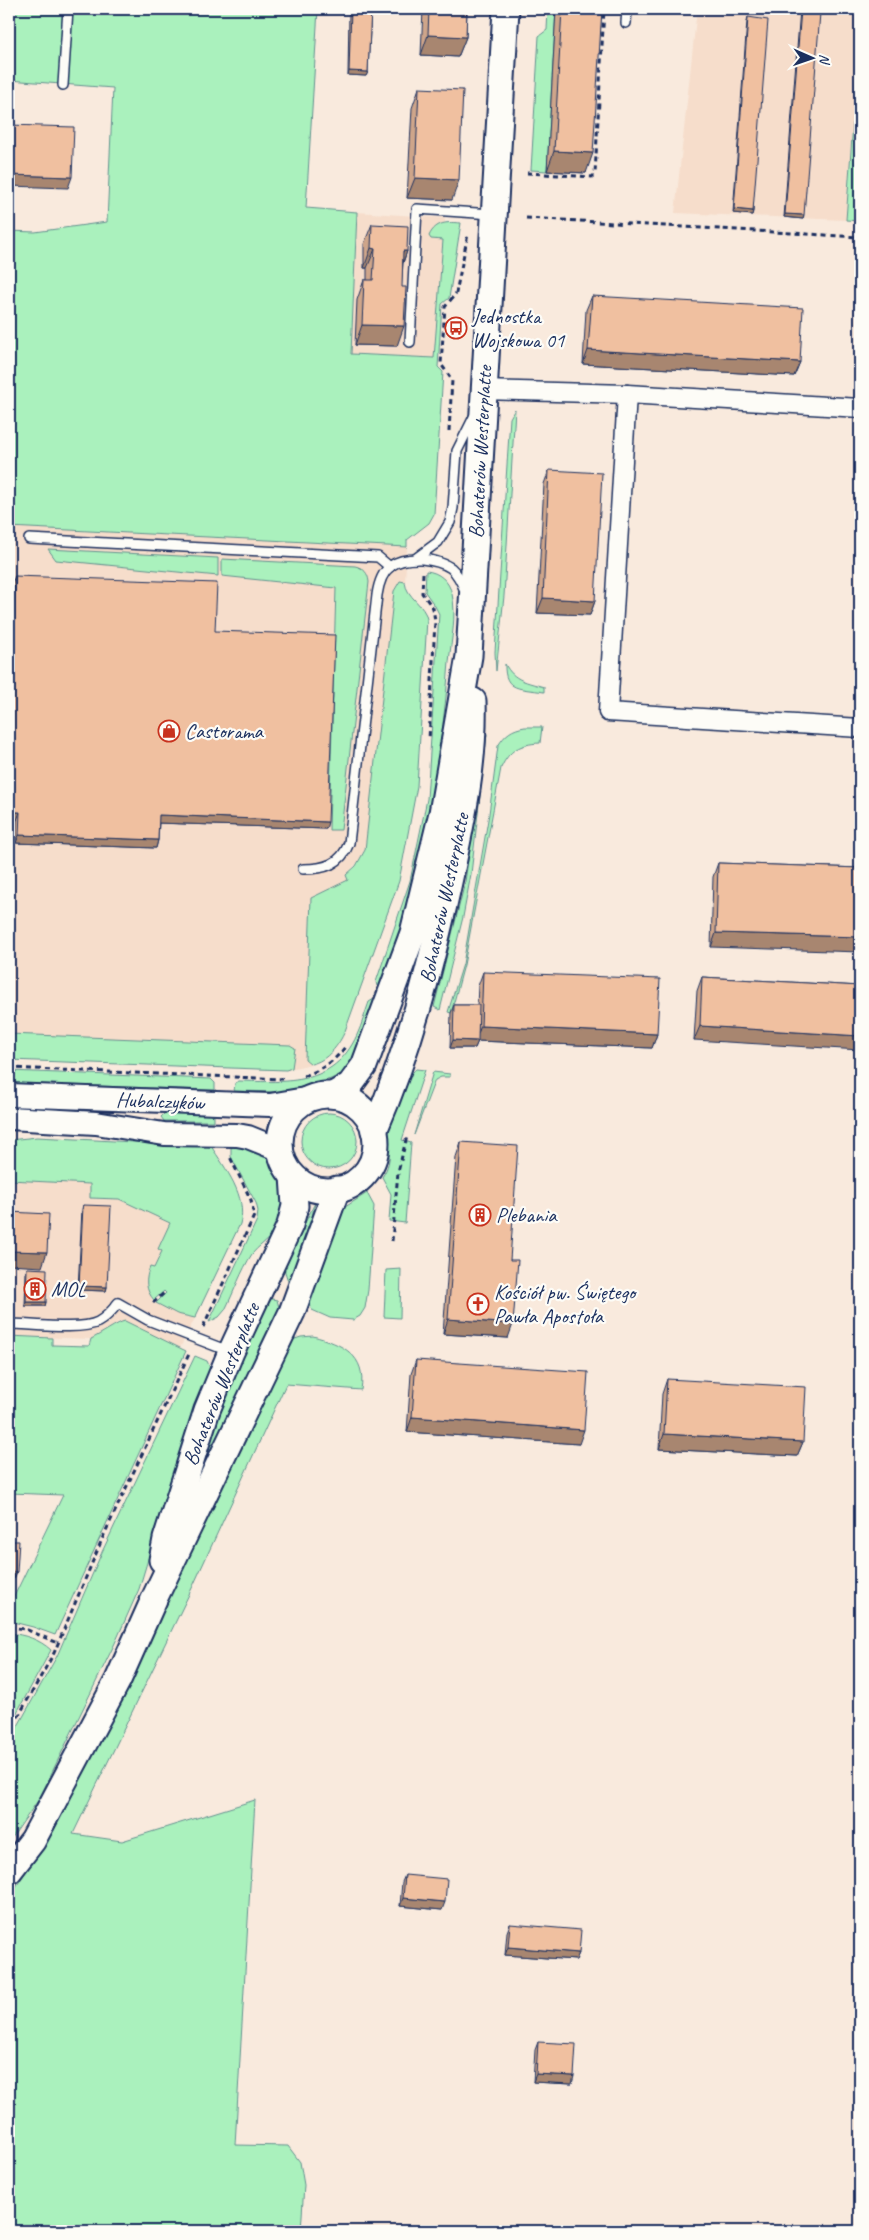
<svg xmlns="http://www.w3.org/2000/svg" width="869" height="2240" font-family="Caveat,sans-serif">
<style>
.built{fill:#f6ddcb}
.green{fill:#aaf1bd;stroke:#62908e}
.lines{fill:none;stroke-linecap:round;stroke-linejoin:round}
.service-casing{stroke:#1b2f5e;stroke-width:12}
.minor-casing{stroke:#1b2f5e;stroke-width:21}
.tertiary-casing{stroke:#1b2f5e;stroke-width:26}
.secondary-casing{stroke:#1b2f5e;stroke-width:29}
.path{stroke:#1b2f5e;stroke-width:3;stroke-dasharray:5 4;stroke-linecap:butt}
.service{stroke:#fdfcf7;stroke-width:9}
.minor{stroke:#fdfcf7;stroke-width:18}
.tertiary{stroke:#fdfcf7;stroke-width:22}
.secondary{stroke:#fdfcf7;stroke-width:25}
.wall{fill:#cea58a;stroke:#1b2f5e}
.shaded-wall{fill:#a88670;stroke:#1b2f5e}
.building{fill:#f0c0a0;stroke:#1b2f5e}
.labels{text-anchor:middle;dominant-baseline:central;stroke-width:4.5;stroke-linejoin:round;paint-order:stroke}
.poi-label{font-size:21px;fill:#1b2f5e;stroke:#fdfcf7;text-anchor:start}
.street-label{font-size:21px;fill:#1b2f5e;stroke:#fdfcf7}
</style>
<rect width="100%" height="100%" fill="#f9eadd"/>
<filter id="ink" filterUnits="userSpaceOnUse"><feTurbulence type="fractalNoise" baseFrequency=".02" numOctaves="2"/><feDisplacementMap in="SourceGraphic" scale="10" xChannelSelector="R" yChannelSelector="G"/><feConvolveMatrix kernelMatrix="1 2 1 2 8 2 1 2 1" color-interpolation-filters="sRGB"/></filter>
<g filter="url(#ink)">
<g class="built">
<path d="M697 9H860L846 220 675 213Z"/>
<path d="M357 212 445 218 434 358 351 354Z"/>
<path d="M9 527 407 547 405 582 400 581 394 591 367 845 358 862 346 875 349 880 311 898 305 1059 311 1064 286 1070 9 1060Z"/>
<path d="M9 1180 90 1184V1198L119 1199 171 1223 159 1248 163 1250 154 1269 151 1298 156 1303 188 1317 195 1318 180 1348 127 1322H118L110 1330 91 1339 9 1336Z"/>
</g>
<g class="green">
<path d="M9 9H318L306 208 357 212 351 354 434 358 443 240 431 239 429 236C436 221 448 222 461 223L449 298 442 304 438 367 443 372 434 514 429 523 407 540V547L9 527V231L35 232 107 222 113 88 9 80Z"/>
<path d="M548 9H556L547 171 531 170 539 36 547 30Z"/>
<path d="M860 26V221L846 220Z"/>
<path d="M515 409 504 596 496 671 495 652 510 418Z"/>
<path d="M48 549 218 558V576L56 560Z"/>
<path d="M222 559 355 566C364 568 368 573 369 582L341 830H329L336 588 222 576Z"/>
<path d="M426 571C439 572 449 581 452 594 457 615 451 641 449 662 441 774 417 882 382 989L377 986 376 982 410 881 427 799 439 614 435 606 425 592Z"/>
<path d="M400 581 405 582C406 597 425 605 427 619L417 786 399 881 345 1031C339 1045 327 1061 311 1064L305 1059 311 898 348 880 346 875 356 866 365 850 394 591Z"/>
<path d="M505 664C514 681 527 682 544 687V692C521 688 504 692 505 664Z"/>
<path d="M525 727H542L540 743C520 744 509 750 501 768L464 965 451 1013 448 1012 463 964 489 814 498 746C505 734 512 729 525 727Z"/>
<path d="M487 734 471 874 463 917 440 1010 434 1007 465 882 485 736Z"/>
<path d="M374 999 378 1000 359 1052 346 1070 341 1074 331 1079 284 1092 234 1091 235 1083 239 1081C287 1082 333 1087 357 1035 362 1024 365 1013 369 1002Z"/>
<path d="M9 1034 290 1045 295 1048 292 1068 286 1070 9 1060Z"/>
<path d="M416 1069 425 1070 402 1140 411 1143 405 1223 389 1221 391 1194 382 1177C395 1159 387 1140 389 1120 391 1108 407 1076 416 1069Z"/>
<path d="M9 1071 211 1079 215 1083V1090L9 1083Z"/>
<path d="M433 1072 450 1074V1077H441L435 1080 414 1135Z"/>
<path d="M167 1111 214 1113V1121H164L161 1117Z"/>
<circle cx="329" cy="1141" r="28"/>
<path d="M37 1137 211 1146C225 1168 248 1197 240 1224L195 1318 177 1314 156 1303 166 1293 164 1291 154 1300C145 1290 145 1279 150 1267L154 1268 162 1251 158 1249 170 1223 119 1199 90 1198V1184L9 1180V1140Z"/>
<path d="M231 1145C245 1146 263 1151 272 1163 286 1182 287 1213 274 1232 268 1241 258 1246 252 1254 241 1271 234 1292 225 1310L219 1317 209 1322 257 1220 258 1211 256 1203 231 1157Z"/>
<path d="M367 1193 374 1206 368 1290 365 1308 360 1316 353 1320 330 1318 312 1310 307 1302 345 1207Z"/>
<path d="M315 1203 309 1230 290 1287 284 1269 287 1258Z"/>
<path d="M401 1269 400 1318 384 1317 386 1270Z"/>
<path d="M272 1299 277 1300 280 1311 210 1461 199 1469 221 1402 267 1301Z"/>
<path d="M125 1321 186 1351 55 1635 33 1627 9 1621V1607L63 1495 9 1493V1336L52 1338V1345L89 1346 91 1339C100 1335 118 1322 125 1321Z"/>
<path d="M313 1336C342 1344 367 1355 361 1390L286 1384 193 1586 73 1834 122 1841 255 1800 235 2145 288 2146 300 2162 304 2185 301 2231H9V1897L53 1832 292 1340 301 1337Z"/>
<path d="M195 1356 207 1361 211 1370 182 1447 139 1589 115 1643 39 1799 9 1842V1742L57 1656 102 1552Z"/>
<path d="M9 1633C25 1635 39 1639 51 1650L9 1727Z"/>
</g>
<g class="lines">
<g class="service-casing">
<g id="service">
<path d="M626 23 627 9"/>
<path d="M63 85 68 9"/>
<path d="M410 342 417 209 492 214"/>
<path d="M29 539 378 557 390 567"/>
<path d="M415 559 438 542 450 522 453 508 457 451 474 417"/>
<path d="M303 869C324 869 341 865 349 843L377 595C381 567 394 558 422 559 432 560 442 562 451 568 458 574 462 583 465 591"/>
<path d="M9 1324C30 1324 81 1331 98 1322 107 1317 112 1311 118 1303L148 1320 231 1352"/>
</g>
</g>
<g class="minor-casing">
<g id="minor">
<path d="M484 390 627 394 860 408"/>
<path d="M627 394 608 712 860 728"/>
</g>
</g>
<g class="tertiary-casing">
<g id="tertiary">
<path d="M9 1095 270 1105 311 1098"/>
<path d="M9 1118 96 1123 164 1134 237 1135 248 1137 280 1150"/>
</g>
</g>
<g class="secondary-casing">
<g id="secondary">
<path d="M333 1095 350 1085 364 1066 413 933 442 813 469 656 506 9"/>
<circle cx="328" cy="1143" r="48"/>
<path d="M374 1131C410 1048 432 962 451 873 463 817 475 759 473 701"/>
<path d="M162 1560 166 1539 207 1410 231 1352 290 1225 295 1206 293 1176"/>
<path d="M9 1871 33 1840 118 1680 155 1597 292 1312 337 1189"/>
</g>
</g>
<g class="path">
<path d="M527 173 592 177 595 174 604 9"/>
<path d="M526 218 860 237"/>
<path d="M449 431 452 380 441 364 445 307 456 293 468 234"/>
<path d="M423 573 422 593 433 608 435 621 429 740"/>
<path d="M9 1068 283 1079"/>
<path d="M304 1076C321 1070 334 1062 345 1047"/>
<path d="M392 1241 398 1172 407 1136"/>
<path d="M153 1303 165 1292"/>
<path d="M203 1327 254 1216 251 1200 229 1155"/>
<path d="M9 1627 25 1629 58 1643"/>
<path d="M9 1733 54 1653 103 1537 190 1352"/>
</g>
<use href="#service" class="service"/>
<use href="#minor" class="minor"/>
<use href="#tertiary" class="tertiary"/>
<use href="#secondary" class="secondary"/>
</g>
<g class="wall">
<path d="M349 9H371L368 72 366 76 348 75Z"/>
<path d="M423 9H467L466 37 458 57 421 55Z"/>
<path d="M556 9H602L586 173 547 171Z"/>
<path d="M800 9H817L803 219 784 217Z"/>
<path d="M748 17 753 211 752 215 733 213 747 21Z"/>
<path d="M419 88 452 200 407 198 412 108Z"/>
<path d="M372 224 407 251 403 263 397 346 355 345 357 300 364 280H367V268H364V244Z"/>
<path d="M592 296 800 362 794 376 583 364 586 310Z"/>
<path d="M549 470 595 601 590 615 537 613 544 484Z"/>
<path d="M15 576 215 631 326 829 159 823 158 840 156 848 16 843 17 820 11 622 12 583Z"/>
<path d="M718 863 860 868 711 947 713 877Z"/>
<path d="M483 972 657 1034 652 1048 478 1041 475 1048H450L451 1013 454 1005H477L478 986Z"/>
<path d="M702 977 860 986 694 1040 697 991Z"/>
<path d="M461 1142 510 1260 508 1338 443 1334 456 1157Z"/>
<path d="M83 1205 107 1287 106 1291 78 1290 82 1209Z"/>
<path d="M27 1268 46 1302 45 1306H25L26 1272Z"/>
<path d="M416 1360 579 1444 407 1432 411 1374Z"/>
<path d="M667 1379 803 1442 797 1456 659 1449 662 1394Z"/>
<path d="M405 1875 442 1910 400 1906 402 1882Z"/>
<path d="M510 1924 579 1953 576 1960 505 1955 507 1932Z"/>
<path d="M538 2042 572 2084 533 2082 535 2050Z"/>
</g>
<g class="shaded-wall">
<path d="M428 35 466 37 458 57 421 55Z"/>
<path d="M349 71 368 72 366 76 348 75Z"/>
<path d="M554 151 593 153 586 173 547 171Z"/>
<path d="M9 175 72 177 68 188 9 186Z"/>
<path d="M415 178 459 180 452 200 407 198Z"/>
<path d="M734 209 753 211 752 215 733 213Z"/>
<path d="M785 214 804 215 803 219 784 217Z"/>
<path d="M371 248 375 249 367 268H364Z"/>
<path d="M403 251H407L400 271Z"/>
<path d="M362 325 404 326 397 346 355 345Z"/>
<path d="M588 350 800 362 794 376 583 364Z"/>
<path d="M543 598 595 601 590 615 537 613Z"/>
<path d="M9 812H20L17 820H9Z"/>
<path d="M159 815 328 822 326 829 157 823Z"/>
<path d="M19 835 158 840 156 848 16 843Z"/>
<path d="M716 933 860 937V952L711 947Z"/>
<path d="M481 1026 657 1034 652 1048 478 1041 475 1048H450L453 1040 475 1041Z"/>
<path d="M700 1026 860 1036V1050L694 1040Z"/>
<path d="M9 1251 47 1252 42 1267 9 1265Z"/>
<path d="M79 1286 107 1287 106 1291 78 1290Z"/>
<path d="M26 1302H46L45 1306H25Z"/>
<path d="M448 1319 513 1324 508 1338 443 1334Z"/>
<path d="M412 1417 584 1430 579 1444 407 1432Z"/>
<path d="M664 1434 803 1442 797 1456 659 1449Z"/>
<path d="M9 1571 17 1572 14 1579H9Z"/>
<path d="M403 1898 445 1902 442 1910 400 1906Z"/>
<path d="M508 1947 579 1953 576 1960 505 1955Z"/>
<path d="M536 2074 574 2076 572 2084 533 2082Z"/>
</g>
<g class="building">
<path d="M351 9H371L368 72 349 71Z"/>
<path d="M429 9H467L466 37 428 35Z"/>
<path d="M562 9H602L593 153 554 151Z"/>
<path d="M801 9H817L816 13H820L804 215 785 214Z"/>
<path d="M748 17 768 20 753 211 734 209Z"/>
<path d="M419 88 463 90 459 180 415 178Z"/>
<path d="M9 125 74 127 72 177 9 175Z"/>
<path d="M372 224 408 226 407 251H403L402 287H406L404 326 362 325 364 280H373L375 249 371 248Z"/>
<path d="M592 296 803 308 800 362 588 350Z"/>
<path d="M549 470 602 473 595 601 543 598Z"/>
<path d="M15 576 217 583 215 631 335 635 328 822 159 815 158 840 19 835 20 812H9V622H14Z"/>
<path d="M718 863 860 868V937L716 933Z"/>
<path d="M483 972 660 979 657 1034 481 1026Z"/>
<path d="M702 977 860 986V1036L700 1026Z"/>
<path d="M454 1005H479L478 1041 453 1040Z"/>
<path d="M461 1142 518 1146 510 1260H518L513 1324 448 1319Z"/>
<path d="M83 1205 111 1206 107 1287 79 1286Z"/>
<path d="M9 1212 49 1214 47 1252 9 1251Z"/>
<path d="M27 1268 47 1269 46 1302H26Z"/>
<path d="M416 1360 588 1372 584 1430 412 1417Z"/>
<path d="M667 1379 806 1387 803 1442 664 1434Z"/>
<path d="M9 1541H19L17 1572 9 1571Z"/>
<path d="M405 1875 447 1879 445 1902 403 1898Z"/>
<path d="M510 1924 581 1930 579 1953 508 1947Z"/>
<path d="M538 2042 576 2044 574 2076 536 2074Z"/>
</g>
</g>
<defs>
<g id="bus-ring" transform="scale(1.125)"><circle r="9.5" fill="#fdfcf7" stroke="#c8321e" stroke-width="1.5"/><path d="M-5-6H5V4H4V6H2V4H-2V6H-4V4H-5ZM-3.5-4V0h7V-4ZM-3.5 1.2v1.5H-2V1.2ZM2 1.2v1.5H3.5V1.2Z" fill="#c8321e"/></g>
<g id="shop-ring" transform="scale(1.125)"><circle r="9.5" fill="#fdfcf7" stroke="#c8321e" stroke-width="1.5"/><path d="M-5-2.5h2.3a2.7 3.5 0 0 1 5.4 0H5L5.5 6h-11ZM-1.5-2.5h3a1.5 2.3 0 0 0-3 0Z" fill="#c8321e"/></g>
<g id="building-ring" transform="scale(1.125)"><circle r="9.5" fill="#fdfcf7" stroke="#c8321e" stroke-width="1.5"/><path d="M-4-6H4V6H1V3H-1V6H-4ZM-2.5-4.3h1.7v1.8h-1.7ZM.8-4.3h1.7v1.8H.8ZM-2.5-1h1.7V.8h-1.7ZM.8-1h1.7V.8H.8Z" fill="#c8321e"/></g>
<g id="church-ring" transform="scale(1.125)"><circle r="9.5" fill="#fdfcf7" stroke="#c8321e" stroke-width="1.5"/><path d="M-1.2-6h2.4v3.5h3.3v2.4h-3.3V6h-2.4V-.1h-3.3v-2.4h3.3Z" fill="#c8321e"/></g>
</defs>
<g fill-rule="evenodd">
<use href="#bus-ring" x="456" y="328"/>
<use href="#shop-ring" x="169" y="731"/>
<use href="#building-ring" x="480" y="1215"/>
<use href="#building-ring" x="35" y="1289"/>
<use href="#church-ring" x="478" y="1304"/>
</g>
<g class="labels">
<g class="poi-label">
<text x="472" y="316">Jednostka<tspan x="472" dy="24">Wojskowa 01</tspan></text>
<text x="185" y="731">Castorama</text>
<text x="496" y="1215">Plebania</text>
<text x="51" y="1289">MOL</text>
<text x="494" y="1292">Kościół pw. Świętego<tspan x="494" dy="24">Pawła Apostoła</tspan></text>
</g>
<g class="street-label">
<text transform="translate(480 452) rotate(-87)">Bohaterów Westerplatte</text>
<text transform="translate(444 898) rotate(-78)">Bohaterów Westerplatte</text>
<text transform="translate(160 1101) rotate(2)">Hubalczyków</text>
<text transform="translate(221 1384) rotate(-68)">Bohaterów Westerplatte</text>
</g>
</g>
<rect width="869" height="2240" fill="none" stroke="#fdfcf7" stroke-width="30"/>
<rect x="15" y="15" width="839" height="2210" fill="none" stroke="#1b2f5e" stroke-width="2" filter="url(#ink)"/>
<g transform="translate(812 58) rotate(92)" stroke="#fdfcf7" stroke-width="4" paint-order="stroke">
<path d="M0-4L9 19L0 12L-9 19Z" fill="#1b2f5e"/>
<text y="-8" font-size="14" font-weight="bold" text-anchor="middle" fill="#1b2f5e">N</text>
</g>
</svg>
